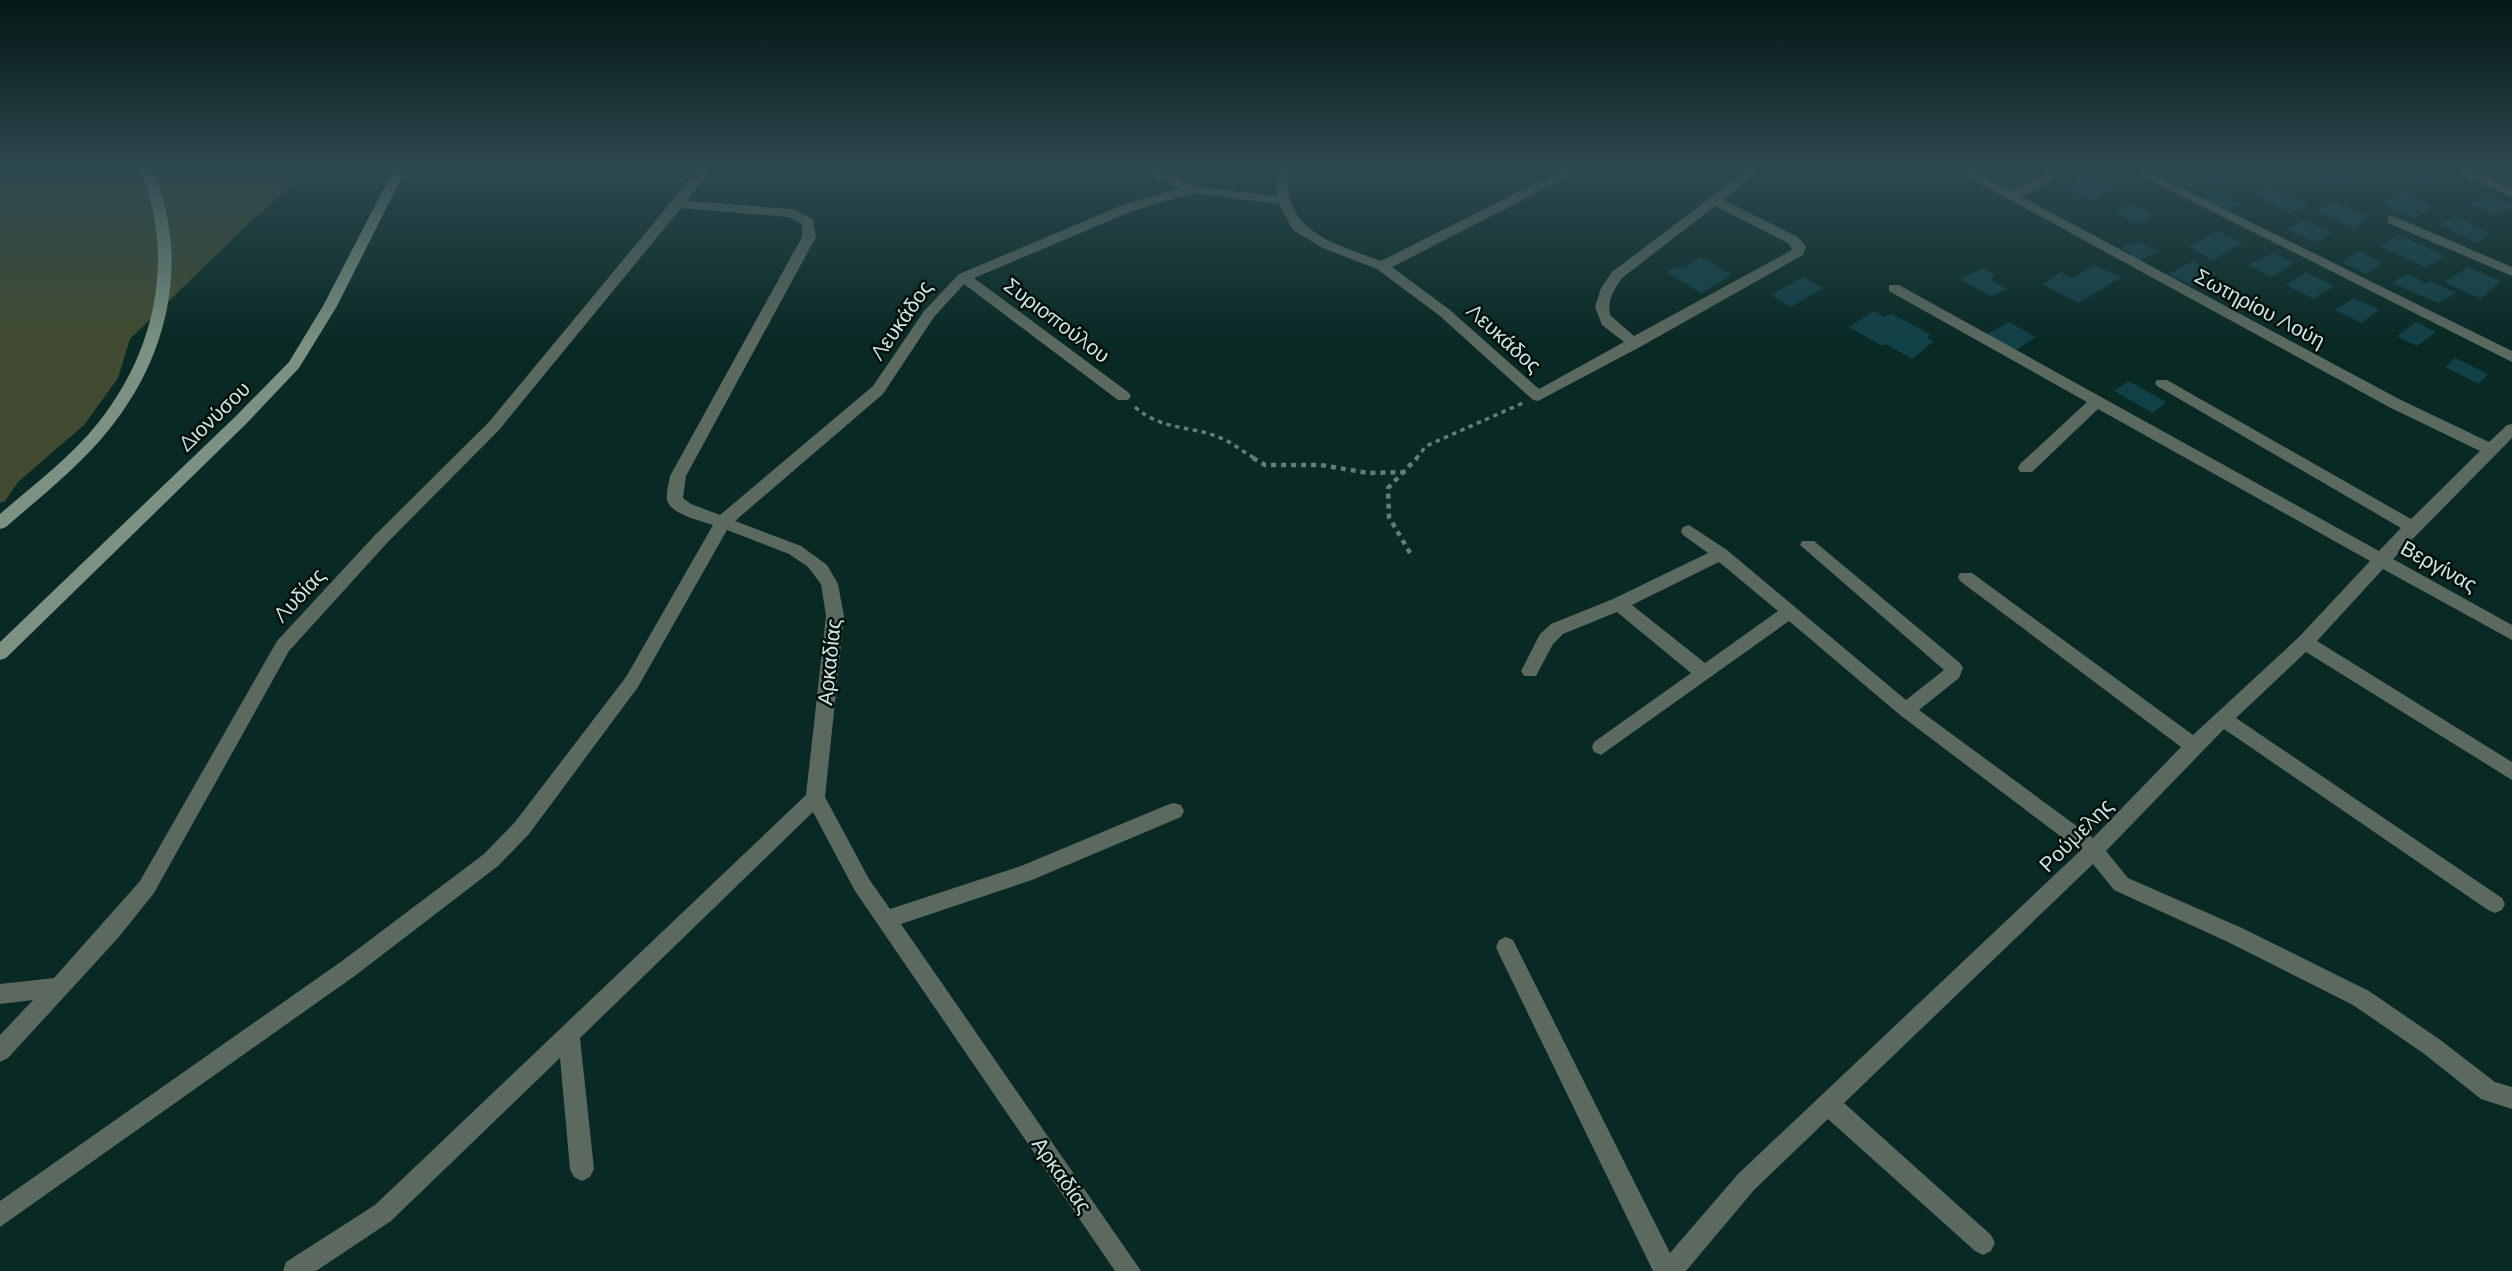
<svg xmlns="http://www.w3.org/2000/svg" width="2512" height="1271" font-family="Montserrat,sans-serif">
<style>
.green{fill:#424b31}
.building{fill:#124047}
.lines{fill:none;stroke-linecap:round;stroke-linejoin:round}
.path-far1{stroke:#627e79;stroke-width:3.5;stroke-dasharray:4.5 4.5;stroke-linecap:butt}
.path{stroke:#627e79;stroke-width:4.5;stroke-dasharray:5 5;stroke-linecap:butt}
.minor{fill:#5c695f;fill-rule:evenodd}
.secondary{fill:#7c9181;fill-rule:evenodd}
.labels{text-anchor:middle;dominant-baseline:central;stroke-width:5;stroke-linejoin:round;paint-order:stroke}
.street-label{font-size:21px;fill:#cfe5e0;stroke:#01100d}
</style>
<rect width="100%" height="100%" fill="#082924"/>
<path class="green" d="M0 167H312L249 223 130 339 118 378 84 425 18 482 5 501 0 503Z"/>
<g class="building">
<path d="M1994 167H2029L2032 168 2016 178Z"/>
<path d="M2142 167H2168L2176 171 2163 177Z"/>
<path d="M2212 167H2225L2242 175 2219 185 2197 173Z"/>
<path d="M2291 167H2323L2309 175Z"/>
<path d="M2333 167 2353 175 2335 186 2317 177Z"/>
<path d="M2407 167H2419L2435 173 2420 183 2397 173Z"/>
<path d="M2087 177 2112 190 2092 201 2065 187Z"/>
<path d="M2268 187 2307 205 2291 214 2264 201 2268 199 2256 193Z"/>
<path d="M2402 191 2433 207 2414 218 2381 203Z"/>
<path d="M2216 192 2242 204 2228 211 2202 199Z"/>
<path d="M2487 195 2512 205V206L2495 216 2469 205Z"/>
<path d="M2335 201 2369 216 2354 229 2317 211Z"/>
<path d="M2129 203 2155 215 2138 224 2114 212Z"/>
<path d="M2455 216 2490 233 2477 243 2440 225Z"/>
<path d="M2305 220 2332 233 2315 243 2287 229Z"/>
<path d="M2217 231 2242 243 2213 260 2189 247Z"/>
<path d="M2399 235 2423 246 2445 256 2426 268 2380 246Z"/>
<path d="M2137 241 2158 251 2138 262 2127 256 2131 253 2121 248Z"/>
<path d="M2359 251 2383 263 2366 274 2342 262Z"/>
<path d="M2273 253 2294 263 2272 277 2248 265Z"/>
<path d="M1701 257 1732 275 1701 293 1666 272 1678 266 1683 268Z"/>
<path d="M2193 261 2216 273 2192 286 2169 274Z"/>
<path d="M2094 265 2121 277 2079 303 2042 284 2061 272 2073 278Z"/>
<path d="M2468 267 2501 281 2481 299 2444 282Z"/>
<path d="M1983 268 1996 275 1990 279 2007 289 1990 296 1960 279Z"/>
<path d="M2305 272 2334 286 2314 299 2286 285Z"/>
<path d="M2408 273 2426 284 2430 281 2456 293 2438 303 2392 283Z"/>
<path d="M1803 277 1823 288 1791 307 1771 295Z"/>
<path d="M2354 298 2379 310 2361 323 2335 310Z"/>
<path d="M1874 311 1884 317 1892 314 1931 335 1926 338 1934 341 1912 359 1886 344 1882 346 1849 327Z"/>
<path d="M2009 322 2036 337 2015 351 1987 334Z"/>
<path d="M2416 322 2436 332 2417 346 2397 336Z"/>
<path d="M2455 358 2488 374 2479 384 2445 367Z"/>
<path d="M2129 381 2166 402 2153 413 2114 391Z"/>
</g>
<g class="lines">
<g class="path-far1">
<path d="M1135 407C1163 432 1194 425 1223 439 1234 444 1245 453 1256 459"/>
<path d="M1416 459 1426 446 1523 403"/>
</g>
<g class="path">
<path d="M1253 458 1265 465H1321L1368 473 1406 472"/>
<path d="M1410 553 1389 517 1388 488 1417 458"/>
</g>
<g class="minor">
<path d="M587 167H674L668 171 596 173Z"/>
<path d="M700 167H712L687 201 792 209 813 219 816 237 686 476 683 498 691 504 720 515 873 386 924 311 959 274 1120 206 1180 188 1139 170 1137 167H1152L1195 186 1277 196 1275 167H1287C1289 177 1288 189 1290 199 1299 237 1350 249 1381 261L1568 167H1583L1581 170 1392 267 1450 310 1539 389 1624 342 1602 325 1595 307 1601 288 1612 272 1751 167H1764L1723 200 1798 237 1806 247 1803 255 1640 347 1538 401 1533 400 1440 316 1377 269 1323 248 1293 230 1279 204 1193 193 1130 212 974 278 1128 392 1131 396 1128 400H1118L964 284 934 317 883 394 735 521 801 546 827 565 838 584 844 616 825 797 869 879 890 909 1021 866 1167 805 1174 803 1181 805 1184 811 1181 817 1032 880 901 924 1141 1271H1115L855 891 813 812 580 1038 594 1169 590 1177 582 1181 574 1177 570 1169 560 1058 391 1221 316 1271H283L286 1262 375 1205 806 795 826 616 821 584 808 567 789 554 727 530 638 687 529 834 498 866 356 975 0 1227V1201L342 961 484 854 515 822 626 677 713 525C701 521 670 514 667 500 666 493 669 482 670 476L802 237V224L789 217 681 208 499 430 387 543 289 651 154 893 118 938 8 1058 0 1062V1035L33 1000 0 1004V984L54 978 140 881 277 641 375 535 489 422ZM1715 206 1788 243 1792 250 1634 336 1610 315C1607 300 1614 290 1622 278Z"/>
<path d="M1950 167H1965L2012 192 2060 167H2074L2022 197 2399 399 2489 442 2507 425 2512 424V438L2393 559 2512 625V640L2383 569 2317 641 2512 762V780L2306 652 2236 718 2502 898 2505 904 2502 910 2495 913 2488 910 2224 729 2106 851 2128 878 2242 928 2369 991 2439 1039 2495 1082 2512 1087V1109L2481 1099 2423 1053 2353 1005 2228 942 2114 890 2093 864 1844 1103 1991 1235 1995 1243 1991 1251 1983 1255 1975 1251 1828 1119 1754 1190 1686 1271H1653L1499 954 1496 947 1499 940 1506 937 1513 940 1670 1253 1738 1174 2080 851 1900 715 1789 621 1601 755 1594 752 1592 747 1594 742 1691 673 1617 612 1563 634 1553 644 1536 676H1524L1521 671 1540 634 1551 624 1613 599 1708 553 1683 535 1681 531 1683 527 1689 525 1727 550 1906 700 1944 670 1800 545 1802 541H1814L1960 663 1963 668 1959 678 1919 710 2093 838 2181 747 1960 581 1958 577 1960 573H1972L2193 735 2299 637 2370 561 2098 409 2032 472H2020L2018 468 2020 464 2087 402 1889 291V285H1899L2379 551 2401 528 2157 386 2155 383 2157 380H2167L2411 519 2480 451 2389 407ZM1719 562 1778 611 1705 663 1632 605Z"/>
<path d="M2124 167H2139L2512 351V362Z"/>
<path d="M2255 167H2271L2281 173 2275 177Z"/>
<path d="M2466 168 2512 188V197L2462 175 2460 172Z"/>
<path d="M2393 216 2512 267V276L2388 223V217Z"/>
</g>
<g class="secondary">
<path d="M139 167H151C192 256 169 358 107 432 78 468 40 497 6 527L0 529V514C33 485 70 458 98 423 157 349 176 254 139 167Z"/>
<path d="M395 167H407L337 306 299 368 246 424 6 658 0 660V642L236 416 289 362 323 306Z"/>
</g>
</g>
<linearGradient id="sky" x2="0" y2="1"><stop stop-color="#041714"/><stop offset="0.49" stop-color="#2c4950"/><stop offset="1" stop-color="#2c4950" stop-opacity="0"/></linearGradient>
<rect width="2512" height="344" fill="url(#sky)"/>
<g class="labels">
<g class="street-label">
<text transform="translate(2260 308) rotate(28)">Σωτηρίου Λούη</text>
<text transform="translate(901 320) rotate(-55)">Λευκάδος</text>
<text transform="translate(1057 320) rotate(37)">Συριοπούλου</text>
<text transform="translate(1504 338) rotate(42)">Λευκάδος</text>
<text transform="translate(214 416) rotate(-44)">Διονύσου</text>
<text transform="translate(2439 566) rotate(29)">Βεργίνας</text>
<text transform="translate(299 595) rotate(-47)">Λυδίας</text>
<text transform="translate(829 662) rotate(-84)">Αρκαδίας</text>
<text transform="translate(2076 835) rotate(-45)">Ρούμελης</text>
<text transform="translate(1062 1175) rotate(55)">Αρκαδίας</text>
</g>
</g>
</svg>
